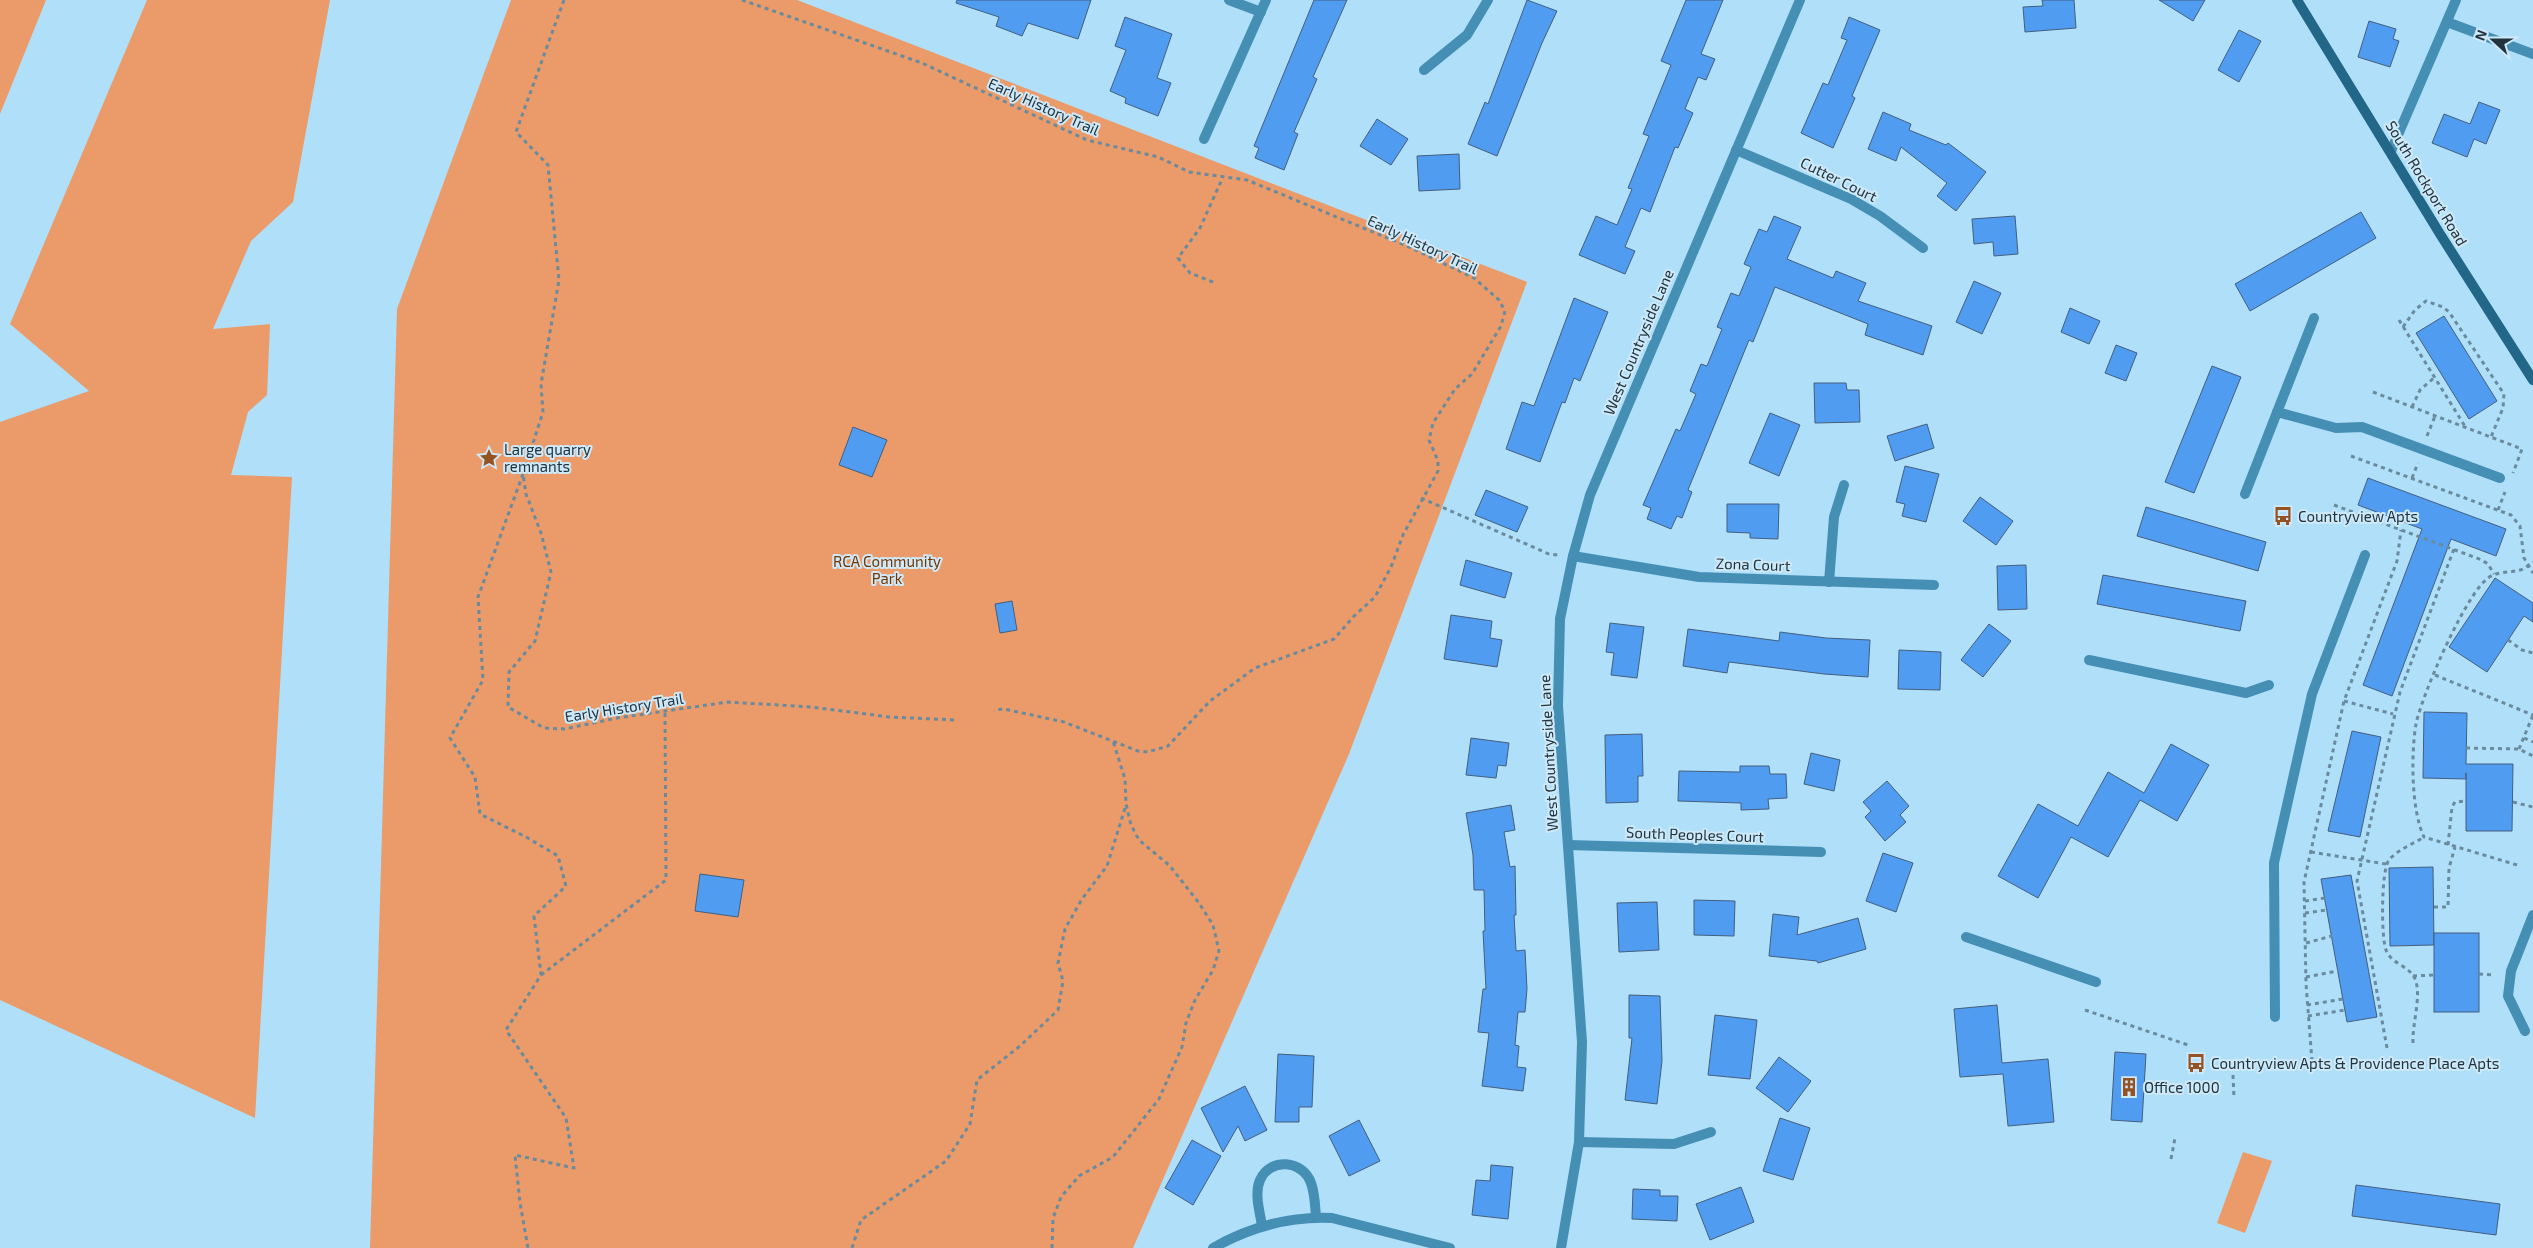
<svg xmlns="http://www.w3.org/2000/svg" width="2533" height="1248" font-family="'Exo 2',sans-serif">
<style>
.green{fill:#ea9b69}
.building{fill:#509cf1;stroke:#445f7e}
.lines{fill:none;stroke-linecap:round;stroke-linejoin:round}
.path{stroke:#6a8b9d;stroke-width:3;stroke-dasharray:4 4;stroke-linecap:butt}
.lane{stroke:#458fb5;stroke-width:10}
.street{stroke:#458fb5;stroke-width:10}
.secondary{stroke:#226787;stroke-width:10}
.labels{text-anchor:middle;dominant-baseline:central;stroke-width:4;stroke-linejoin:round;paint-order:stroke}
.street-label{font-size:15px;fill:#21343e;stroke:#cee9f9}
.poi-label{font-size:15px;fill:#21343e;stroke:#cee9f9;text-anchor:start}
.park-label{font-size:15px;fill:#753600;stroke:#cee9f9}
</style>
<rect width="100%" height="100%" fill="#b0dff9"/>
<g class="green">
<path d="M0 0H46L0 114Z"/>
<path d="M147 0H330L293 202 251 241 213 329 270 324 267 395 248 412 231 475 292 477 255 1118 0 1000V422L89 391 10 324Z"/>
<path d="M511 0H797L1527 282 1349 754 1133 1248H370L397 309Z"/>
<path d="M2243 1152 2272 1161 2245 1233 2217 1223Z"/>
</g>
<g class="building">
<path d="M957 0H1091L1078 39 1028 23 1022 36 996 26 999 17 956 3Z"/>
<path d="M1314 0H1347L1313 77 1317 79 1294 132 1298 134 1284 170 1255 158 1259 148 1254 146Z"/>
<path d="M1527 0 1557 11 1542 43 1497 156 1468 144 1485 102 1488 104Z"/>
<path d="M1686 0H1723L1701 54 1715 59 1706 80 1698 77 1685 109 1693 113 1678 148 1675 147 1650 212 1641 208 1625 247 1635 251 1625 274 1579 255 1596 216 1617 225 1632 189 1628 188 1649 136 1643 134 1671 65 1661 61Z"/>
<path d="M2042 0H2074L2076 28 2025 32 2023 7 2043 6Z"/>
<path d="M2159 0H2205L2193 21Z"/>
<path d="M1125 17 1172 34 1157 78 1171 83 1158 116 1125 103 1126 98 1110 91 1126 50 1115 46Z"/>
<path d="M1849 17 1880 30 1852 96 1855 98 1833 148 1801 133 1823 83 1828 85 1847 40 1841 38Z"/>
<path d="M2369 21 2396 29 2393 39 2399 41 2390 67 2358 57Z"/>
<path d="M2239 30 2261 41 2239 82 2218 70Z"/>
<path d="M2479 102 2500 110 2486 144 2474 139 2467 157 2432 143 2444 114 2470 124Z"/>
<path d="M1883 112 1911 124 1909 130 1946 145 1948 143 1986 172 1956 211 1937 196 1947 183 1901 147 1896 161 1868 149Z"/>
<path d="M1377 119 1408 139 1391 165 1360 146Z"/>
<path d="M1459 154 1460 189 1419 191 1417 156Z"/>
<path d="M2361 212 2376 238 2250 311 2235 284Z"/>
<path d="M1774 216 1801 227 1787 259 1833 278 1836 271 1866 283 1858 301 1932 326 1923 355 1865 335 1868 324 1775 287 1753 342 1749 340 1723 404 1688 490 1692 492 1682 518 1677 516 1671 529 1647 519 1651 508 1643 505 1676 429 1680 431 1696 394 1690 391 1701 364 1707 366 1722 329 1717 327 1731 293 1739 296 1751 267 1744 264 1759 229 1767 232Z"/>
<path d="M2015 216 2018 254 1994 256 1993 242 1974 244 1972 219Z"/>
<path d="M1974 281 2001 293 1982 334 1956 322Z"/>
<path d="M1574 298 1608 312 1580 381 1574 378 1565 403 1562 402 1540 462 1506 449 1522 402 1534 406Z"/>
<path d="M2070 308 2100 321 2089 344 2061 332Z"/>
<path d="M2444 316 2497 401 2469 419 2416 333Z"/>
<path d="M2116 345 2137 353 2126 381 2105 373Z"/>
<path d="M2212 366 2241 377 2194 493 2165 482Z"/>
<path d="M1814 383H1846L1847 390H1859L1860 422 1815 423Z"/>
<path d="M1770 413 1800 425 1779 476 1749 463Z"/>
<path d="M1927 424 1934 448 1895 461 1887 436Z"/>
<path d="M853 427 887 440 872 477 839 465Z"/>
<path d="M1905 466 1939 474 1926 522 1902 516 1905 504 1896 502Z"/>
<path d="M2368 478 2506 529 2496 556 2451 539 2392 696 2363 685 2422 529 2358 505Z"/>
<path d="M1486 490 1528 507 1517 532 1475 515Z"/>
<path d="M1980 497 2013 521 1996 545 1963 521Z"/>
<path d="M1727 504H1779L1778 539 1750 538V533L1727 532Z"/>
<path d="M2146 507 2266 542 2258 571 2137 536Z"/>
<path d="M1466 560 1512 573 1505 598 1460 585Z"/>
<path d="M2026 565 2027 609 1998 610 1997 566Z"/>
<path d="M2103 575 2246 601 2240 631 2097 604Z"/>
<path d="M2495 578 2533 603V622L2524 616 2487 672 2449 647Z"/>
<path d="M1012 601 1017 630 1000 633 995 604Z"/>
<path d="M1451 615 1492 621 1490 638 1502 640 1497 667 1444 659Z"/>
<path d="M1610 623 1644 627 1637 678 1611 675 1614 653 1606 652Z"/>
<path d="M1989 624 2011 641 1983 677 1961 660Z"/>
<path d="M1688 629 1779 641 1780 632 1826 638 1870 640 1868 677 1824 674 1729 662 1727 673 1683 666Z"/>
<path d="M1899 650 1941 652 1940 690 1898 689Z"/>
<path d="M2424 712 2467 713 2466 764H2513L2512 831H2466V773V779L2423 778Z"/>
<path d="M2352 731 2381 737 2360 837 2328 831Z"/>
<path d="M1642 734 1643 776H1638V802L1606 803 1605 735Z"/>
<path d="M1471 738 1509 743 1506 766 1498 765 1496 778 1466 775Z"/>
<path d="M2171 744 2209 765 2177 821 2140 800 2108 857 2071 837 2038 898 1998 876 2038 804 2078 826 2108 772 2144 793Z"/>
<path d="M1811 753 1840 760 1834 791 1804 784Z"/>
<path d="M1740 766H1769L1770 774H1786L1787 798 1768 799 1769 809 1741 810V803L1678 801 1679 771 1740 772Z"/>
<path d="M1887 781 1909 806 1900 815 1906 822 1885 841 1865 817 1871 811 1863 802Z"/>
<path d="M1511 805 1515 830 1504 832 1510 867 1515 866 1516 915H1514L1516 951 1525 950 1527 989 1525 1012H1518L1515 1045 1519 1046 1517 1067 1526 1068 1523 1091 1482 1086 1489 1033 1478 1032 1483 989H1486L1483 931H1485L1484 890H1474L1473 855 1466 813Z"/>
<path d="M1883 853 1913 863 1896 912 1866 901Z"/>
<path d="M2433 867 2434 945 2390 946 2389 868Z"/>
<path d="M700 874 744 880 738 917 695 911Z"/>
<path d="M2351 875 2377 1017 2347 1022 2321 879Z"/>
<path d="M1694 900 1735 901 1734 936 1694 935Z"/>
<path d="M1657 902 1659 950 1619 952 1617 903Z"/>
<path d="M1773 914 1799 917 1797 935 1858 918 1866 949 1818 963 1817 961 1769 956Z"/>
<rect x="2434" y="933" width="45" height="79"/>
<path d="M1629 995 1660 996 1662 1061 1657 1104 1625 1100 1632 1038H1629Z"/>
<path d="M1997 1005 2002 1063 2048 1059 2054 1122 2008 1126 2003 1074 1960 1077 1954 1009Z"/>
<path d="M1715 1015 1757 1020 1750 1079 1708 1075Z"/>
<path d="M2115 1052 2146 1054 2142 1122 2111 1120Z"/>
<path d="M1278 1054 1314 1056 1312 1107H1299V1122H1275Z"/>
<path d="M1779 1057 1811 1081 1788 1112 1756 1088Z"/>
<path d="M1245 1086 1267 1130 1245 1141 1238 1126 1223 1152 1201 1108Z"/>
<path d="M1780 1118 1810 1128 1793 1180 1763 1171Z"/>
<path d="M1359 1120 1380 1161 1349 1176 1329 1136Z"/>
<path d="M1192 1140 1221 1156 1193 1205 1165 1188Z"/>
<path d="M1491 1165 1513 1167 1508 1219 1472 1215 1476 1180 1490 1181Z"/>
<path d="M2356 1185 2500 1204 2496 1235 2352 1216Z"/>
<path d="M1741 1187 1754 1222 1710 1240 1696 1204Z"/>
<path d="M1633 1189 1660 1190V1196H1678L1677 1221 1632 1219Z"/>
</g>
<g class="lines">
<g class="path">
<path d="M564 0 516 132 548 165 559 280 541 384 543 412 523 474 526 494 541 533 551 572 535 641 509 672 508 707 544 728 564 729 617 718 728 702 810 707 889 717 956 720"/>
<path d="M742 0 922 63 1087 140 1158 157 1189 172 1247 180 1407 246 1474 278 1499 300 1505 311 1501 326 1472 374 1455 389 1433 423 1429 440 1438 461V471L1403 535 1391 567 1375 597 1354 616 1334 639 1255 668 1210 701 1168 746 1148 752 1138 751 1064 722 1004 709 994 710"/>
<path d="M1213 282 1190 273 1178 258 1200 228 1223 177"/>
<path d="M2399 320 2466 428"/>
<path d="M2403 327 2415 310 2426 301 2443 307 2449 312 2504 394 2503 408 2491 437"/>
<path d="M2373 392 2522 449 2513 473"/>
<path d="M2412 407 2420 390 2435 377"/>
<path d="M2427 436 2435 416"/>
<path d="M2351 456 2511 515 2520 526 2524 558 2533 573"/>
<path d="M523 474 478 597 483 680 450 738 475 777 480 814 526 837 558 856 566 886 534 916 541 975 506 1030 566 1118 574 1168 515 1155 520 1203 528 1248"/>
<path d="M2412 478 2418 463"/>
<path d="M1421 498 1549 554 1558 555"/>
<path d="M2334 505 2482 560 2488 564 2494 574"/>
<path d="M2498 510 2505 492"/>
<path d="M2508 640 2522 650 2533 653"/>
<path d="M2435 675 2533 715"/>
<path d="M2344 701 2393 714"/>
<path d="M2524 738 2533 742"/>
<path d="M2466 748 2519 749 2533 756"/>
<path d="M2519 749 2533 715"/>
<path d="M2513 802 2533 807"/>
<path d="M2448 845 2452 807 2455 802 2466 801"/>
<path d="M2311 852 2386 864"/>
<path d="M2517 865 2424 837C2411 810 2411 753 2416 724 2422 695 2465 595 2488 578 2497 571 2510 573 2520 570 2525 569 2529 565 2533 562"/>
<path d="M2305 901 2325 898"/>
<path d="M2434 907H2448L2449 868 2455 847"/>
<path d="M2305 913 2327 910"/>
<path d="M2306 943 2332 936"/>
<path d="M2479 974 2493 975"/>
<path d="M541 975 666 880 665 712"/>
<path d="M2413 976 2434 975"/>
<path d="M2306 977 2338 971"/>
<path d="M2307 1005 2343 999"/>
<path d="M2085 1010 2188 1045"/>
<path d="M2308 1016 2345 1010"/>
<path d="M2413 1043C2412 1024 2422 995 2415 979 2410 966 2391 964 2386 950 2381 937 2381 870 2389 860 2397 850 2413 844 2424 837"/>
<path d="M2387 1048 2357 881 2400 692 2454 549"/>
<path d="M2312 1061 2306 984 2304 882 2344 701 2397 561 2401 530"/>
<path d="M2233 1075 2234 1098"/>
<path d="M2171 1159 2175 1138"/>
<path d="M852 1248 861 1220 946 1161 970 1124 977 1080 1020 1046 1058 1010 1063 981 1058 963 1065 929 1082 899 1107 866 1126 805"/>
<path d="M1052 1248 1053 1218 1061 1197 1079 1176 1113 1157 1159 1099 1182 1047 1186 1023 1195 1000 1213 970 1219 951 1213 925 1199 903 1170 866 1139 840 1131 825 1126 804 1125 779 1113 741"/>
</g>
<g class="lane">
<path d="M2277 412 2336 428 2362 427 2500 478"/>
<path d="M2245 494 2314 318"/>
<path d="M2089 660 2246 693 2269 685"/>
<path d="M1966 937 2096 982"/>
<path d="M2275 1017 2274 863 2312 694 2365 555"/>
<path d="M2525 1031 2508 996 2511 971 2533 915"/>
</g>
<g class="street">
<path d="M1229 0 1261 12"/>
<path d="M2447 22 2533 54"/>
<path d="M1424 70 1467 35 1488 0"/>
<path d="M1204 139 1266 0"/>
<path d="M1736 150 1851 199 1880 216 1923 248"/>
<path d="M2391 151 2456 0"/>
<path d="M1573 556 1699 577 1934 585"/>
<path d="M1829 582 1834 517 1844 485"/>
<path d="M1568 845 1821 852"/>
<path d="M1579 1142 1674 1144 1711 1132"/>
<path d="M1262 1226C1260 1212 1254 1194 1260 1180 1270 1157 1303 1160 1311 1183 1315 1194 1315 1206 1316 1217"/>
<path d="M1213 1248C1250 1227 1289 1216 1332 1218L1450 1248"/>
<path d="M1561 1248 1579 1142 1582 1042 1558 706 1560 619 1573 556 1590 495 1800 0"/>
</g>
<path class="secondary" d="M2297 0 2440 234 2533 380"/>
</g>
<defs>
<g id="sight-bare" transform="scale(1.5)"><path d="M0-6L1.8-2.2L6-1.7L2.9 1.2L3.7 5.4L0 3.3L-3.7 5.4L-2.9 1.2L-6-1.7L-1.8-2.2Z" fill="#955223" stroke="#cee9f9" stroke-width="2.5" paint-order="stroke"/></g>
<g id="bus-bare" transform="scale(1.5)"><path d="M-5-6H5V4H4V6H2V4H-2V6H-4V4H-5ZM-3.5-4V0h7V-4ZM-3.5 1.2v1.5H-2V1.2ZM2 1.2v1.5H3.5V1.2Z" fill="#955223" stroke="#cee9f9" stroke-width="2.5" paint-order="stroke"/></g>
<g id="building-bare" transform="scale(1.5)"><path d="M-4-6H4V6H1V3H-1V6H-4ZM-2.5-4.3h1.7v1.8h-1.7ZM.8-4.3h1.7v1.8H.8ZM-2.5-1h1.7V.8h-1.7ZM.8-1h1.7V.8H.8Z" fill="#955223" stroke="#cee9f9" stroke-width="2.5" paint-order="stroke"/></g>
</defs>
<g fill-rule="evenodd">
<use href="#sight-bare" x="489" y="458"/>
<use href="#bus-bare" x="2283" y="516"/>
<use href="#bus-bare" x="2196" y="1063"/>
<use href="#building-bare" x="2129" y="1087"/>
</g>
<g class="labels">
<g class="street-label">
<text transform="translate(1044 106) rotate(24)">Early History Trail</text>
<text transform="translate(1839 179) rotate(26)">Cutter Court</text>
<text transform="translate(2427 183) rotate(59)">South Rockport Road</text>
<text transform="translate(1423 244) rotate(25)">Early History Trail</text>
<text transform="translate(1638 342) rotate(-67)">West Countryside Lane</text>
<text transform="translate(1753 564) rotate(2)">Zona Court</text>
<text transform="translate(624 707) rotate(-9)">Early History Trail</text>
<text transform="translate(1548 753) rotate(-93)">West Countryside Lane</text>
<text transform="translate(1695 834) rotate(2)">South Peoples Court</text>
</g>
<g class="poi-label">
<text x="504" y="449">Large quarry<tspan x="504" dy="17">remnants</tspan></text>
<text x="2298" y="516">Countryview Apts</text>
<text x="2211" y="1063">Countryview Apts &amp; Providence Place Apts</text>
<text x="2144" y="1087">Office 1000</text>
</g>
<g class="park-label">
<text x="887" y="561">RCA Community<tspan x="887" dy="17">Park</tspan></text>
</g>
</g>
<g transform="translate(2493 40) rotate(291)" stroke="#cee9f9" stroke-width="4" paint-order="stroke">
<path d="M0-4L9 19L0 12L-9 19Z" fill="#21343e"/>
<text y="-8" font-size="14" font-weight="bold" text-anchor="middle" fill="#21343e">N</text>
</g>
</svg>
